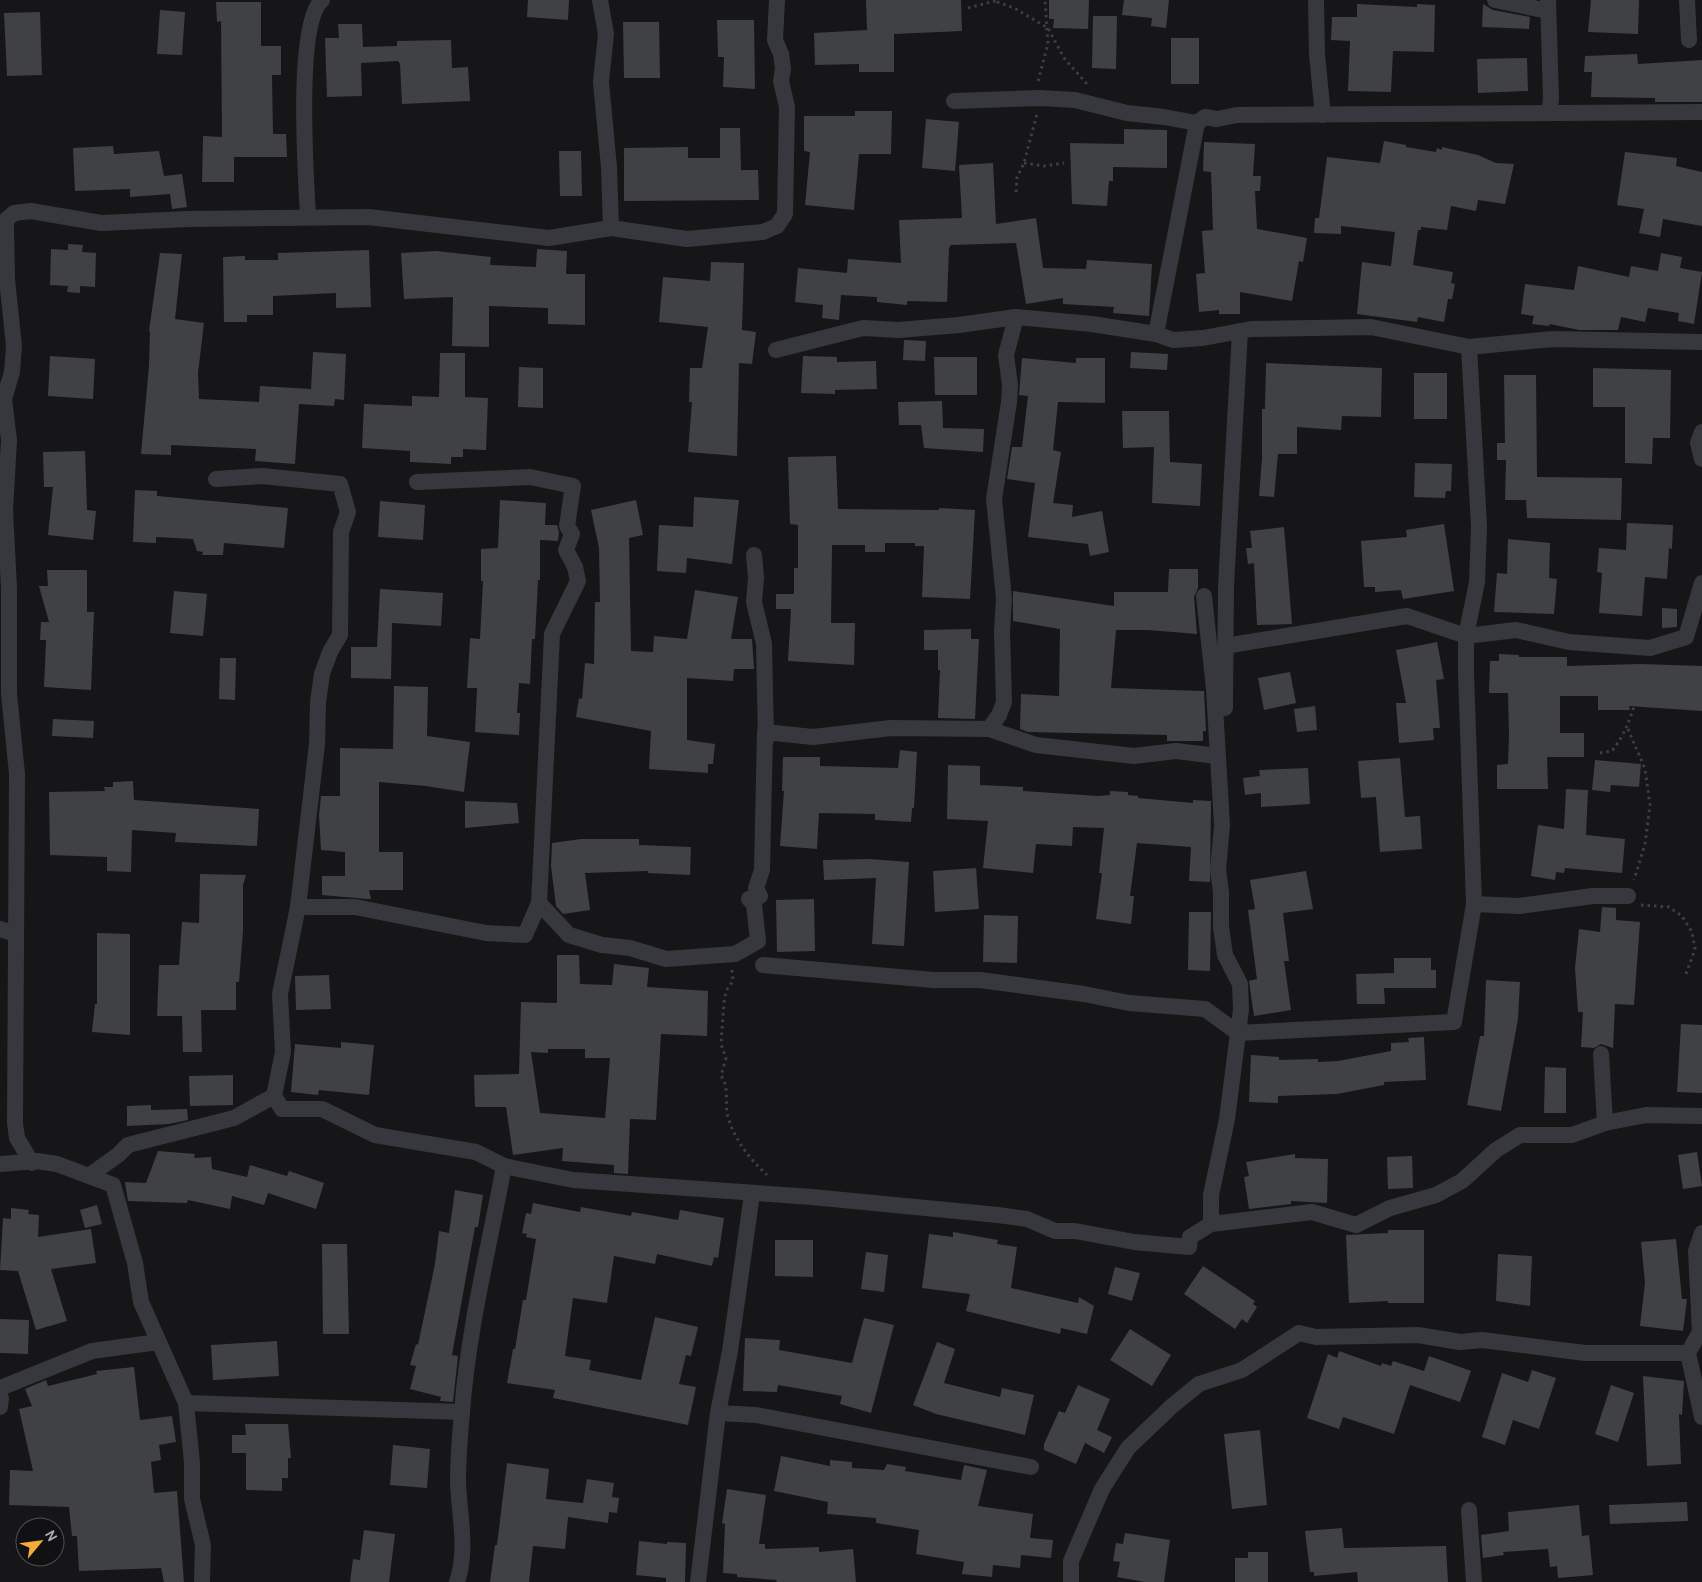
<svg xmlns="http://www.w3.org/2000/svg" width="1702" height="1582" font-family="Cabin,sans-serif">
<style>
.building{fill:#404145;fill-rule:evenodd}
.lines{fill:none;stroke-linecap:round;stroke-linejoin:round}
.path{stroke:#3d3f44;stroke-width:3;stroke-dasharray:2.5 4;stroke-linecap:butt}
.street{stroke:#37383d;stroke-width:16}
</style>
<rect width="100%" height="100%" fill="#161618"/>
<g class="building">
<path d="M528 0H569L568 20 527 17Z"/>
<path d="M866 0H961L962 31 894 34V72H859V64L815 65 814 33 867 30Z"/>
<path d="M1049 0H1089L1088 29 1053 28 1054 19H1049Z"/>
<path d="M1124 0H1169L1166 28 1151 26 1152 18 1122 15Z"/>
<path d="M1591 0H1639L1638 34 1588 32Z"/>
<path d="M216 2H261V46H281V75H272L273 134H286L287 157H234V182H202L203 136 222 137 221 21 217 22Z"/>
<path d="M1357 4 1417 7V4L1435 5 1434 52 1393 51 1391 92 1348 91 1350 41 1331 40 1332 17H1357Z"/>
<path d="M1483 4 1493 10 1530 17 1529 29 1482 27Z"/>
<path d="M160 10 185 12 182 55 157 54Z"/>
<path d="M40 12 42 75 7 76 4 13Z"/>
<path d="M1093 16H1117L1116 69 1092 68Z"/>
<path d="M717 20H754L755 89 723 87 724 57H718Z"/>
<path d="M623 22H659L660 78H624Z"/>
<path d="M338 24H362L363 47 397 46V41L451 40 452 68 468 67 470 101 402 104 400 64 398 61 361 63 362 96 327 97 325 38H339Z"/>
<rect x="1171" y="38" width="28" height="46"/>
<path d="M1637 54 1638 64 1702 60V102H1655V98L1591 97 1592 72H1584L1585 56Z"/>
<path d="M1527 58 1528 91 1478 93 1477 59Z"/>
<path d="M855 111H892L891 154H859L854 210 805 205 810 152 804 151V116H855Z"/>
<path d="M926 119 959 122 955 171 922 168Z"/>
<path d="M720 128H740L741 170H758L759 200 624 201V148L688 147V158H720Z"/>
<path d="M1124 129 1167 130V168L1113 167V181H1109L1107 206 1072 204 1070 143 1124 144Z"/>
<path d="M1384 141 1406 145V147L1436 152 1437 148 1442 150V147L1478 155 1496 163 1514 164 1505 204 1478 200 1476 211 1451 206 1447 230 1421 227V230H1418L1413 265 1453 272 1451 283 1455 284 1452 299H1448L1444 322 1418 317 1417 322 1357 314 1362 262 1391 266 1395 232 1341 226V234L1314 233 1315 218H1319L1327 157 1380 163Z"/>
<path d="M1204 142 1255 144 1253 176H1261L1260 191H1255L1257 229 1307 238 1303 262 1299 261 1292 301 1240 292V314H1219V310L1199 312 1196 274 1205 273 1202 231 1213 230 1211 172 1203 171Z"/>
<path d="M113 146 114 154 159 151 164 176 182 174 187 207 172 209 170 194 130 197V189L75 191 73 148Z"/>
<path d="M559 151H581L582 196H560Z"/>
<path d="M1625 152 1677 158 1676 166 1702 172V226L1663 219 1660 237 1639 233 1644 209 1617 205Z"/>
<path d="M993 163 996 224 1036 218 1043 268 1086 269 1087 260 1152 264 1149 316 1113 313 1114 307 1063 304V298L1026 304 1016 243 951 245 949 248 947 302 907 301V305L877 302V297L841 295 839 320 822 318 823 305 795 302 798 268 847 273 848 259 901 263 899 220 962 218 959 165Z"/>
<path d="M68 244 83 245 82 252 96 253 95 287 80 286V293L67 292 68 286 50 285 51 249 68 250Z"/>
<path d="M537 249 567 251 566 274H585V325L548 324V308L489 306V347L452 346 453 297 404 299 401 253 436 251 491 257 490 265 536 267Z"/>
<path d="M369 250 371 307 336 308V293L273 296V315H247V322H224L223 257 245 256V260H278V253Z"/>
<path d="M160 253 182 254 175 319 204 323 198 373 199 399 259 402 260 386 311 389 313 352 346 354 344 400 335 399 334 406 299 404 295 464 255 461 256 449 171 445V455L141 454 149 366 150 332 149 331Z"/>
<path d="M1661 253 1682 257 1680 268 1702 272 1694 324 1678 321 1679 313 1648 308 1645 322 1621 317 1618 330H1579L1550 324 1549 326 1532 324 1534 316 1521 314 1525 284 1574 290 1578 266 1629 277 1631 266 1658 271Z"/>
<path d="M711 262 744 263 742 330 756 332 752 364 739 363 737 456 688 452 692 402H689L690 368H702L708 327 659 322 663 277 710 281Z"/>
<path d="M904 340 926 341 925 361 903 360Z"/>
<path d="M1131 352 1168 354 1167 370 1130 368Z"/>
<path d="M440 353H465V397L488 398 486 450 463 449V457H451V464L410 462V451L362 448 364 404 412 406V396L439 397Z"/>
<path d="M50 356 95 359 93 399 48 396Z"/>
<path d="M803 356 837 357V362L876 361 877 389 835 390V394L801 393Z"/>
<path d="M934 357H977V395H935Z"/>
<path d="M1022 358 1076 363V358H1105V403L1058 402 1053 450 1061 452 1053 503 1073 505 1072 517 1102 511 1109 552 1090 556 1088 544 1028 537 1035 483 1007 479 1012 447H1022L1028 396 1019 395Z"/>
<path d="M1266 363 1382 368 1381 417 1342 416 1341 430 1297 427V454H1278L1274 497 1259 496 1262 458V409H1265Z"/>
<path d="M519 367 543 368V408L518 407Z"/>
<path d="M1593 368 1671 370 1670 438H1653L1652 464 1625 463V407H1593Z"/>
<rect x="1414" y="373" width="33" height="46"/>
<path d="M1504 375H1536L1537 477 1622 478 1621 520 1527 518 1526 500H1505L1506 460H1497V443H1505Z"/>
<path d="M942 401 943 428 984 429 983 452 924 448 921 425H899L898 402Z"/>
<path d="M1122 411H1169L1170 462 1202 464 1200 506 1152 503 1154 447 1123 448Z"/>
<path d="M85 451 87 510 96 511 93 540 48 535 53 487H44L43 452Z"/>
<path d="M836 456 838 509 939 510V508L975 510 970 599 922 597 924 546H915V543H885V552H865V545H832L831 623H855L854 665 788 661 791 609H776V594H794V568H798V525L790 524 788 457Z"/>
<path d="M1415 463 1452 464 1451 491H1446L1445 498 1414 497Z"/>
<path d="M135 490 157 491V496L288 508 284 548 224 543 223 555H202L203 552 197 551 193 539 156 537V543L133 542Z"/>
<path d="M694 497 739 500 732 564 687 558 686 573 657 571 659 525 693 527Z"/>
<path d="M500 500 546 503 545 525H557L559 532 558 541 540 540V580H538L535 639H532L530 684 519 683 517 713H520L519 735 475 732 477 688H467L470 638 480 639 483 581H481V549L498 548Z"/>
<path d="M636 500 643 535 629 538 631 651 653 652 654 636 687 639 695 590 738 597 731 639H752L754 669H734L733 681 687 678V740L715 744 713 764H708V773L649 769 651 731 576 717 579 698 582 699 585 663 594 664 595 602H600L599 548 591 510Z"/>
<path d="M380 501 425 505 423 540 378 537Z"/>
<path d="M1627 523 1673 525 1672 549 1669 548 1667 579 1645 577 1642 616 1599 613 1602 573 1597 572 1599 548 1626 550Z"/>
<path d="M1444 524 1454 591 1403 599 1401 590 1375 592V587H1364L1361 541 1407 537 1406 530Z"/>
<path d="M1284 527 1292 624 1257 625 1254 563 1248 564 1246 548H1252L1250 531Z"/>
<path d="M1508 539 1550 543 1549 578 1557 579 1554 614 1494 612 1497 573 1507 574Z"/>
<path d="M1169 569H1198V588L1194 597 1197 634 1148 630H1116L1111 688 1204 691 1206 731H1203V741H1167V735L1028 732 1020 729 1021 694 1059 696 1060 629 1013 621V591L1114 606V592H1168Z"/>
<path d="M47 570H87V612H94L91 690 44 687 46 640H40L41 622H49L39 586H48Z"/>
<path d="M380 589 443 593 441 626 392 623 391 679 351 678V647H377Z"/>
<path d="M174 591 207 594 203 636 170 633Z"/>
<path d="M1662 608 1677 609V627L1662 628Z"/>
<path d="M971 629V639H979L975 719 938 718 940 670H938V650H924V630Z"/>
<path d="M1437 642 1444 679 1436 680 1440 728H1433L1434 740 1399 743 1396 703H1406L1396 650Z"/>
<path d="M1499 654 1519 655V657H1567V666L1640 664 1702 666V711L1629 706 1630 710H1598V696H1560V733H1584V757H1547L1548 789H1497V765L1508 764 1509 735 1508 693H1489L1490 661H1499Z"/>
<path d="M220 658H236L235 700 219 699Z"/>
<path d="M1290 672 1296 703 1264 710 1258 678Z"/>
<path d="M394 686 428 687 427 736 470 742 464 792 426 786 379 782V852H403V890H369L371 899H367L322 895V876H345V852L321 850 319 815 321 796H340V748L393 749Z"/>
<path d="M1315 706 1317 730 1297 732 1294 709Z"/>
<path d="M53 719 94 721 93 738 52 736Z"/>
<path d="M900 750 917 752 914 808H912L911 822 875 820V814L819 813 817 849 780 846 784 791H782L783 757H820V766L898 768Z"/>
<path d="M1400 758 1405 817 1420 816 1422 849 1380 852 1376 797 1361 798 1358 761Z"/>
<path d="M1595 760 1641 764 1639 787 1611 785 1610 792 1592 790Z"/>
<path d="M948 765 980 766V785L1023 787V791L1098 796 1110 795V791L1128 792V795L1138 796V798L1193 803V800L1211 801 1210 882 1189 881 1191 847 1137 843 1130 896H1134L1131 924 1096 919 1102 873H1099L1104 828 1073 827 1072 846 1036 844 1033 873 983 868 988 821 947 819Z"/>
<path d="M1308 768 1310 804 1261 807V793L1245 795 1243 778 1260 776 1259 770Z"/>
<path d="M133 781 134 800 259 809 257 846 175 842 176 833 132 830 131 872 107 871V857L50 855 49 792 105 791 104 787H113V782Z"/>
<path d="M1566 789 1588 790 1586 835 1625 839 1622 873 1565 868 1564 873 1556 872 1555 880 1531 876 1538 825 1564 829Z"/>
<path d="M465 801 517 803 519 823 465 828Z"/>
<path d="M581 839H639V845L691 847 690 875 648 873V871L585 873 590 910 563 914 556 906 551 866 552 843Z"/>
<path d="M869 859 909 862 904 946 872 944 876 878 824 880 823 860Z"/>
<path d="M976 868 979 909 935 912 933 871Z"/>
<path d="M1306 871 1313 909 1283 913 1289 961H1284L1291 1010 1254 1016 1249 981 1257 979 1248 910 1255 909 1250 880Z"/>
<path d="M200 874 246 875 243 885V931L239 982H236V1010H201L202 1052H183L182 1016H157L159 965H179L182 922 199 923Z"/>
<path d="M814 899 815 951 777 952 776 900Z"/>
<path d="M1602 907 1616 908V920L1640 922 1634 1005 1615 1004 1613 1048 1601 1044 1594 1048 1581 1047 1583 1012H1578L1575 968 1579 929 1600 932Z"/>
<path d="M1189 912H1211L1210 971 1188 970Z"/>
<path d="M984 915 1018 916 1017 963 983 962Z"/>
<path d="M97 933 130 934V1035L92 1032 95 1004H97Z"/>
<path d="M557 955H579L580 984 612 985 614 964 649 968 647 987 708 991 707 1036 661 1034 656 1120 630 1119 628 1174 614 1173V1165L562 1161 563 1148 513 1155 506 1107H475L474 1075 519 1074 521 1002 557 1003ZM548 1049H585V1058H610L605 1118 540 1113 531 1052 548 1053Z"/>
<path d="M1394 958H1431V970H1436V988H1384L1385 1004H1357L1356 974 1394 973Z"/>
<path d="M329 975 331 1009 296 1010 295 976Z"/>
<path d="M1486 980 1520 982 1518 1019 1501 1111 1467 1105 1480 1036H1484Z"/>
<path d="M1681 1024 1702 1025V1093L1677 1092Z"/>
<path d="M1424 1037 1426 1080 1384 1082V1085L1337 1094 1278 1096V1103L1249 1102 1251 1055 1279 1057V1060L1318 1059V1062L1338 1061 1391 1051V1043L1409 1042 1408 1038Z"/>
<path d="M341 1042 374 1045 369 1095 319 1090 318 1095 291 1092 295 1044 341 1048Z"/>
<path d="M1545 1067 1566 1068V1113H1544Z"/>
<path d="M233 1075V1105L190 1106 189 1076Z"/>
<path d="M151 1105V1110L187 1109 188 1120 169 1124 127 1126V1106Z"/>
<path d="M158 1151 195 1154 194 1158 211 1157 212 1169 247 1177 250 1165 287 1176 289 1171 324 1183 316 1209 268 1193 264 1205 232 1196 230 1209 188 1200 187 1203 128 1201 125 1182 146 1183Z"/>
<path d="M1697 1152 1702 1186 1683 1189 1678 1155Z"/>
<path d="M1295 1154V1158L1328 1159 1327 1203 1291 1201V1204L1249 1209 1244 1177 1249 1176 1246 1162Z"/>
<path d="M1412 1156 1413 1188 1388 1189 1387 1157Z"/>
<path d="M455 1190 483 1195 478 1227H475L452 1355 458 1356 453 1402 440 1401 441 1397 410 1389 416 1366 410 1365 416 1344 418 1345 435 1264 439 1231 449 1233Z"/>
<path d="M533 1203 580 1212 581 1207 631 1216 632 1212 678 1220 680 1210 724 1218 718 1258 714 1257 712 1266 657 1254 655 1264 614 1256 607 1303 573 1298 565 1356 591 1360 589 1370 641 1380 655 1317 698 1327 691 1356 686 1355 679 1384 696 1387 688 1425 553 1398 555 1390 507 1383 513 1349H515L523 1300H526L536 1239 526 1237 527 1234 522 1233 526 1213 531 1214Z"/>
<path d="M97 1205 102 1224 85 1228 80 1210Z"/>
<path d="M11 1208 29 1210 28 1214 39 1215 38 1237 91 1229 96 1263 51 1269 67 1321 36 1330 18 1271 0 1270 3 1218 11 1219Z"/>
<path d="M1388 1230H1424V1303H1388V1301L1349 1303 1346 1235 1388 1233Z"/>
<path d="M953 1232 998 1240 997 1244 1017 1247 1011 1288 1078 1303 1079 1297 1094 1306 1087 1334 1061 1328 1060 1334 966 1311 970 1294 922 1288 929 1234 953 1237Z"/>
<path d="M1676 1239 1682 1299H1687L1683 1331 1640 1326 1645 1283 1641 1242Z"/>
<path d="M775 1240H813V1277L775 1276Z"/>
<path d="M322 1244H347L349 1334H323Z"/>
<path d="M866 1252 888 1255 884 1292 861 1289Z"/>
<path d="M1498 1254 1532 1256 1530 1306 1496 1301Z"/>
<path d="M1203 1266 1255 1301 1253 1304 1257 1307 1247 1323 1242 1319 1235 1329 1184 1294Z"/>
<path d="M1115 1267 1140 1273 1132 1301 1108 1294Z"/>
<path d="M864 1318 894 1325 871 1413 840 1404 842 1396 778 1385 777 1392 743 1391 745 1338 780 1340 779 1350 852 1363Z"/>
<path d="M0 1319 29 1320 28 1354 0 1353Z"/>
<path d="M1130 1329 1171 1355 1152 1386 1110 1360Z"/>
<path d="M277 1341 279 1376 213 1380 211 1345Z"/>
<path d="M937 1342 955 1349 944 1383 1000 1397 1002 1388 1034 1395 1025 1435 936 1414 913 1405Z"/>
<path d="M1339 1351 1381 1366 1382 1363 1391 1366 1393 1361 1424 1371 1429 1356 1471 1371 1460 1402 1410 1385 1394 1434 1343 1417 1339 1429 1307 1418 1328 1354 1337 1358Z"/>
<path d="M134 1367 140 1420 172 1416 176 1442 159 1445 161 1460 151 1462 154 1493 177 1491 184 1582H164L161 1568 79 1571 77 1536H72L69 1507 9 1505 10 1470 33 1471 19 1409 32 1406 25 1389 46 1380 48 1386 97 1374 96 1371Z"/>
<path d="M1532 1370 1556 1378 1539 1429 1513 1420 1505 1445 1482 1437 1502 1373 1528 1382Z"/>
<path d="M1643 1376 1684 1381 1682 1415 1679 1414 1681 1464 1647 1466Z"/>
<path d="M1078 1385 1110 1399 1097 1430 1112 1437 1104 1453 1085 1443 1076 1464 1044 1450V1444L1059 1411 1065 1413Z"/>
<path d="M1611 1385 1634 1393 1618 1442 1595 1434Z"/>
<path d="M245 1424H288L291 1458H288V1478H282V1491L246 1490V1453H232V1435H246Z"/>
<path d="M1260 1430 1267 1505 1232 1509 1224 1434Z"/>
<path d="M393 1445 430 1449 427 1488 390 1485Z"/>
<path d="M781 1456 830 1466V1460L852 1462V1468L884 1470 887 1464 906 1467 905 1471 961 1480 964 1465 987 1470 978 1506 1033 1514 1030 1538 1053 1540 1051 1558 1021 1555 1020 1568 993 1565 992 1577 962 1574 964 1562 916 1554 919 1530 876 1523V1518L827 1514 828 1502 774 1491Z"/>
<path d="M507 1463 549 1469 546 1499 583 1503 587 1479 614 1483 612 1497 619 1498 617 1513 609 1512 608 1523 568 1517 565 1549 533 1546 529 1582H490L495 1545H497Z"/>
<path d="M727 1489 766 1495 759 1544H765V1549L819 1547V1552L853 1549 856 1582H777L776 1580 737 1577V1574L723 1573 725 1524 722 1523Z"/>
<path d="M1687 1502 1688 1521 1610 1524 1609 1505Z"/>
<path d="M1579 1505 1582 1536 1589 1535 1593 1575 1558 1578 1557 1566 1550 1567 1548 1549 1503 1552 1504 1555 1483 1558 1481 1535 1509 1531 1508 1512Z"/>
<path d="M1342 1528 1344 1548 1446 1546 1448 1582H1358L1357 1572 1314 1576V1572H1310L1305 1531Z"/>
<path d="M364 1530 395 1534 389 1582H350L353 1559 360 1560Z"/>
<path d="M1125 1533 1170 1540 1164 1582H1145L1117 1577 1120 1562 1113 1561 1116 1543 1123 1544Z"/>
<path d="M639 1541 667 1544V1542L686 1543 685 1582H666V1578L636 1575Z"/>
<path d="M1248 1552H1268V1582H1235V1558H1248Z"/>
</g>
<g class="lines">
<g class="path">
<path d="M997 2 1014 8 1048 28 1064 58 1087 84"/>
<path d="M968 8 999 0"/>
<path d="M1038 81 1048 44 1045 0"/>
<path d="M1024 163 1044 166 1064 163"/>
<path d="M1016 192 1017 177 1024 163 1037 114"/>
<path d="M1628 729 1645 769 1650 805 1645 844 1634 880"/>
<path d="M1600 753 1612 751C1625 734 1628 724 1635 704"/>
<path d="M1641 905 1669 907 1682 916 1692 932 1695 949 1685 977"/>
<path d="M732 970 733 981 726 991 724 1002 721 1044 726 1058 721 1076C730 1086 724 1105 728 1117 735 1141 750 1159 767 1175"/>
</g>
<g class="street">
<path d="M600 0 606 34 601 82 609 167 611 228"/>
<path d="M1316 0 1317 55 1323 115"/>
<path d="M1495 0 1548 11"/>
<path d="M1548 0 1551 99 1549 113"/>
<path d="M1687 0 1689 40"/>
<path d="M954 101 1040 98 1075 100 1127 113 1164 117 1197 123"/>
<path d="M308 216C306 177 295 24 322 0"/>
<path d="M0 226 6 228V220L14 213 31 211 101 223 189 219 368 217 549 238 611 228 687 239 763 232 777 226 785 214 787 107 781 81 783 69 781 54 775 40 777 0"/>
<path d="M6 228 7 279 14 346 12 372 4 399 9 440 5 511 9 588V693L17 774 15 1123 17 1138 32 1163"/>
<path d="M1156 334 1197 123 1205 117 1217 119 1237 115 1702 112"/>
<path d="M776 350 863 328 898 330 959 325 1016 317 1092 324 1156 334 1173 340 1203 338 1251 329 1371 327 1469 347 1553 339 1702 342"/>
<path d="M1702 432 1698 443 1702 459"/>
<path d="M216 479 262 476 340 484 348 512 341 532 340 635 330 652 322 674 318 702 317 744 298 907 280 994 283 1052 274 1096 282 1109H322L375 1135 476 1152 504 1166 573 1180 812 1197 998 1215 1027 1219 1055 1231H1075L1134 1242 1189 1247 1190 1237 1211 1224 1312 1212 1356 1225 1390 1208 1436 1195 1462 1181 1496 1150 1520 1135H1572L1605 1123 1646 1115 1702 1116"/>
<path d="M417 482 530 477 573 486 567 526 572 534 566 550 575 567 578 581 552 634 539 903"/>
<path d="M754 555 756 578 754 602 764 644 766 740 765 737"/>
<path d="M1204 596 1214 689 1222 825 1218 870 1221 892V927L1225 955 1240 984 1241 1010 1227 1119 1211 1195V1224"/>
<path d="M1225 646 1407 616 1466 636 1516 630 1569 642 1650 648 1686 637 1702 583"/>
<path d="M1225 708 1226 586 1240 331"/>
<path d="M989 729 999 715 1004 702 1002 632 1004 598 994 499 1009 402 1010 385 1006 355 1016 317"/>
<path d="M765 732 813 737 891 728 989 729 1036 745 1134 756 1176 751 1217 756"/>
<path d="M1474 904 1519 906 1593 896H1628"/>
<path d="M298 907H355L486 933 525 935 539 903 569 935 602 945 630 948 666 959 735 954 758 941 754 904 749 899 760 896 756 888 762 870 765 732"/>
<path d="M0 929 16 934"/>
<path d="M763 965 933 980H980L1084 994 1129 1003 1205 1009 1238 1033 1454 1022 1474 904 1466 673V636L1477 582 1479 526 1469 347"/>
<path d="M1601 1054 1605 1123"/>
<path d="M0 1164 37 1161 57 1164 113 1185 135 1263 141 1302 186 1403 192 1463V1499L203 1545 202 1582"/>
<path d="M90 1175 118 1155 128 1145 234 1118 274 1096"/>
<path d="M1702 1233 1696 1251 1700 1332 1688 1353 1702 1417"/>
<path d="M0 1388 92 1351 158 1342"/>
<path d="M186 1403 462 1412"/>
<path d="M0 1407 1 1398"/>
<path d="M718 1413 756 1415 1031 1467"/>
<path d="M1469 1510 1474 1582"/>
<path d="M457 1582C468 1549 459 1515 458 1481 458 1458 460 1435 462 1412 468 1330 489 1247 504 1166"/>
<path d="M698 1582 718 1413 730 1351 752 1194"/>
<path d="M1071 1582V1561L1102 1489 1128 1448 1172 1406 1199 1384 1242 1370 1299 1333 1316 1337 1418 1335 1460 1342 1482 1340 1585 1353H1688"/>
</g>
</g>
<g transform="translate(40 1542) rotate(61)"><circle r="24" fill="#111113" stroke="#4d5055"/>
<path d="M0-4L9 19L0 12L-9 19Z" fill="#f4ae33"/>
<text y="-8" font-size="14" font-weight="bold" text-anchor="middle" fill="#a8aeb8">N</text>
</g>
</svg>
